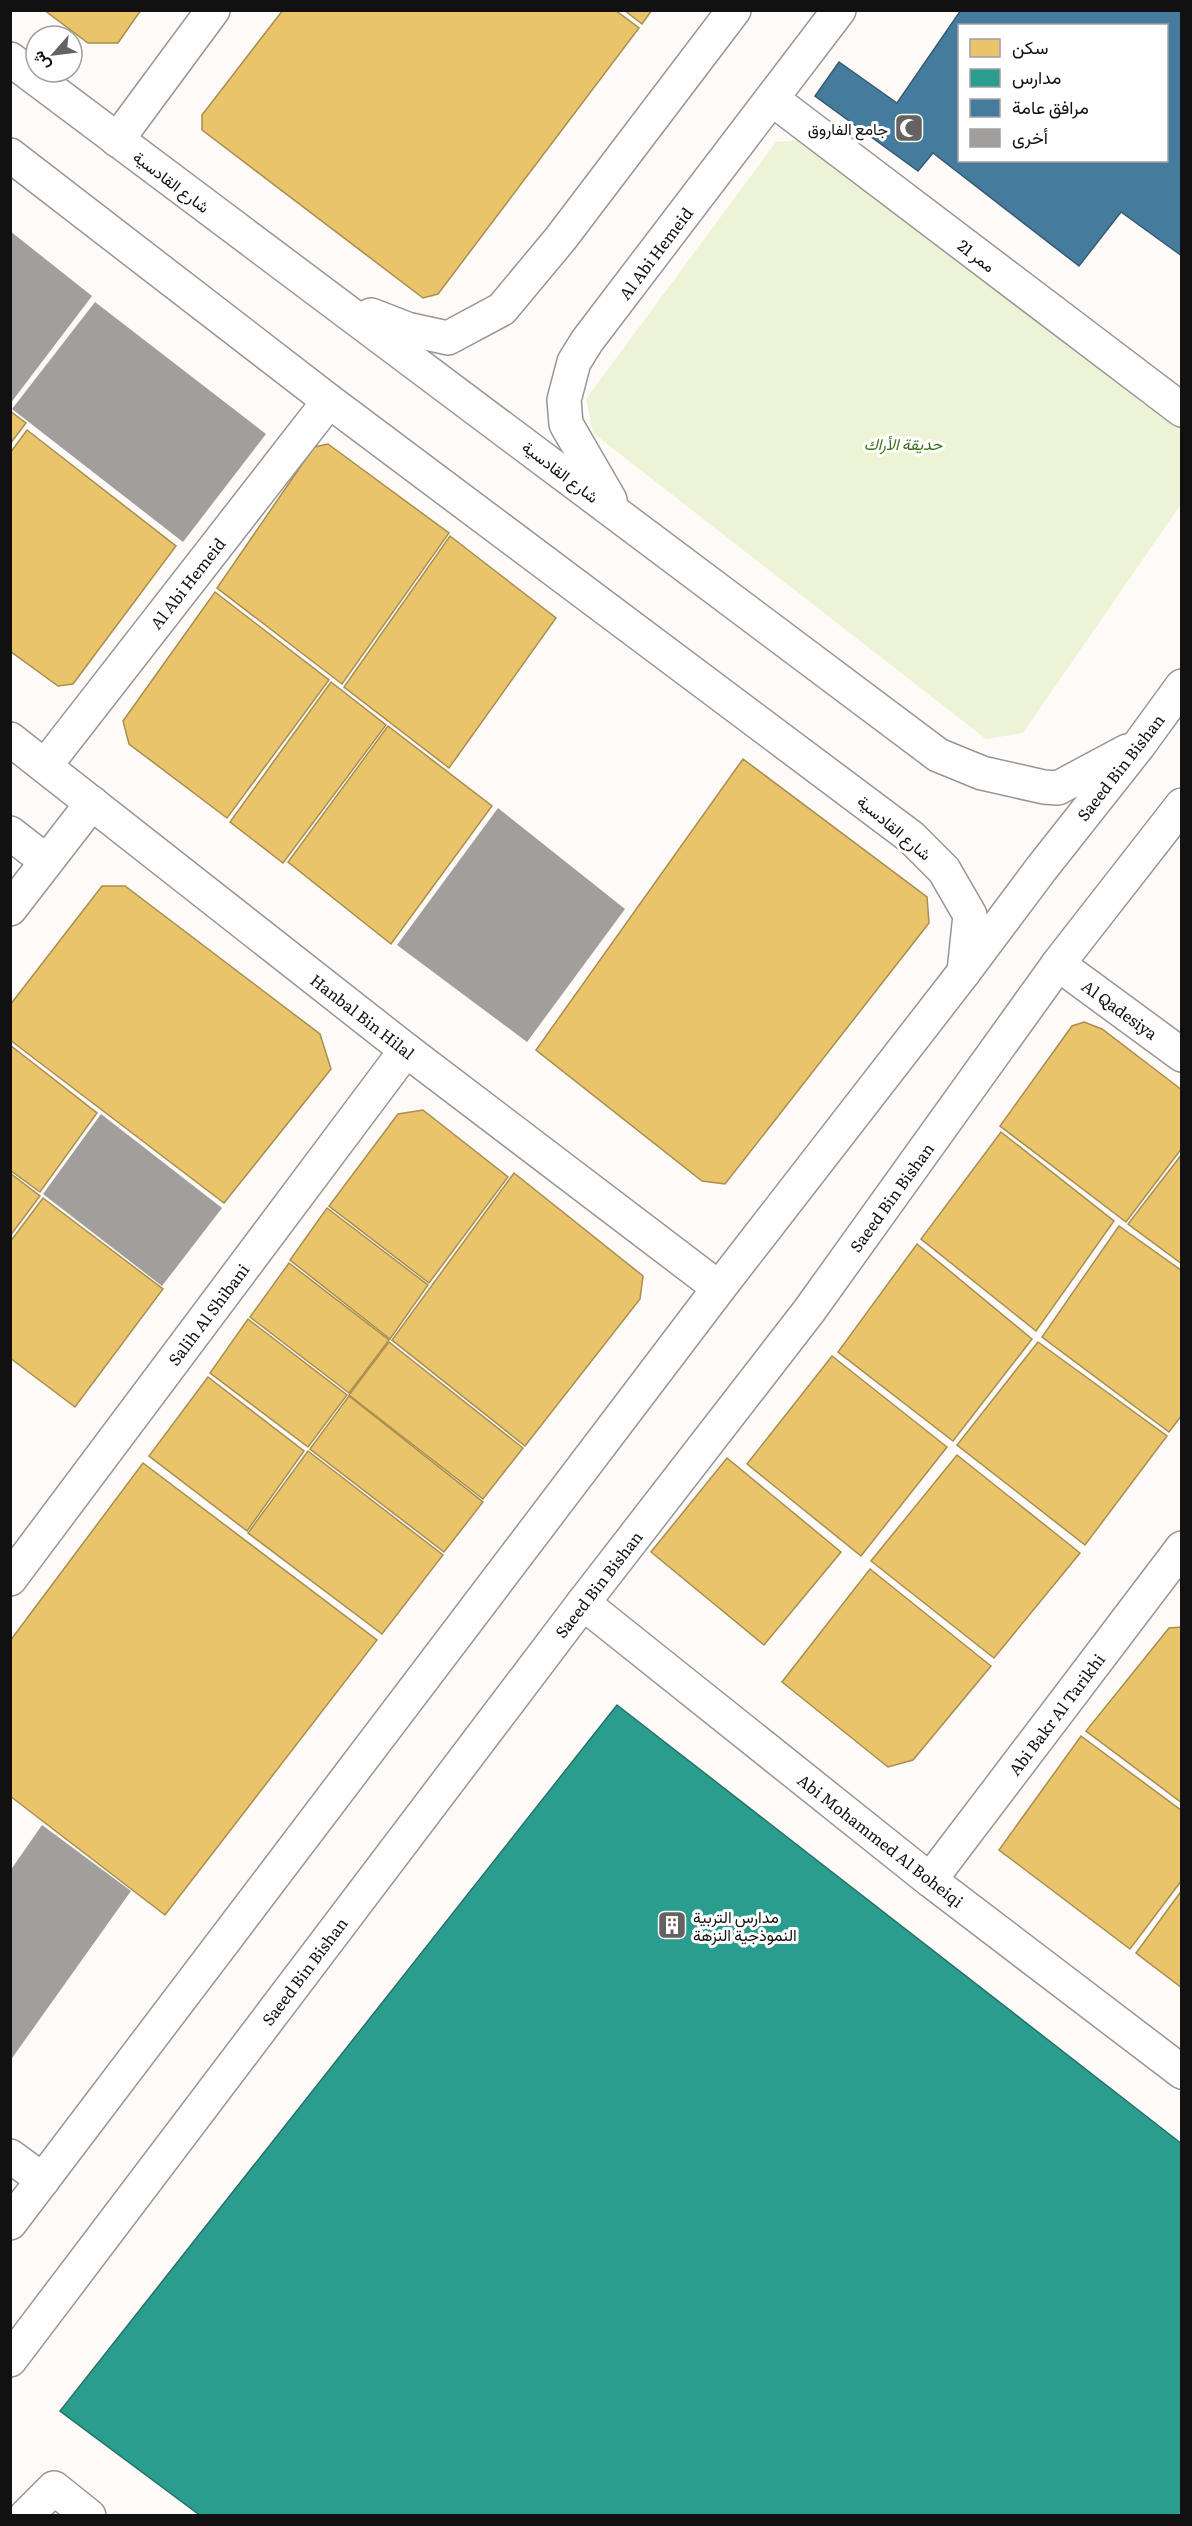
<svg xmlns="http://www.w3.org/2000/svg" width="1192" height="2526" font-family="Literata,Vazirmatn,serif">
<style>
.green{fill:#ecf4d5}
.homes{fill:#e9c46a;stroke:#a88e4f;stroke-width:1.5}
.schools{fill:#2a9d8f;stroke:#227369;stroke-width:1.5}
.public{fill:#457b9d;stroke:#355b73;stroke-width:1.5;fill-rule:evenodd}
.building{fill:#a19e9c}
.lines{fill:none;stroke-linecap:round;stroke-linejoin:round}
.minor-casing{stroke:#979695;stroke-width:36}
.minor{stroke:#fffefe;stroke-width:33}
.labels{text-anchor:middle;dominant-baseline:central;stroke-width:6;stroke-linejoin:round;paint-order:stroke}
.poi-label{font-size:16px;fill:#111;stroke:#fff;text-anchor:end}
.street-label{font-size:16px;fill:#111;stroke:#fff}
.park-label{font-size:16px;font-style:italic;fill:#3c7118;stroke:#fff}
</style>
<rect width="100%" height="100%" fill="#fdfaf7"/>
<path class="green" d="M811 139 1181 428V504L1023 733 986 739 593 433 586 399 776 142Z"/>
<g class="homes">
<path d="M44 10H141L118 43H88Z"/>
<path d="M283 10H615L639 28 438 294 423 298 202 130V115Z"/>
<path d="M624 10H652L642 24Z"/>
<path d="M10 411 26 423 10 444Z"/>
<path d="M27 430 176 546 73 684 58 686 10 651V453Z"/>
<path d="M328 444 449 533 342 684 217 588 314 447Z"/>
<path d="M450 536 556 618 449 768 344 687Z"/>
<path d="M215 592 329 680 227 818 129 744 123 721Z"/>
<path d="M331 682 386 725 283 863 230 822Z"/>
<path d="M388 726 492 806 391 944 288 862Z"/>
<path d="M743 759 927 897 929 923 725 1184 702 1181 536 1050Z"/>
<path d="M102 886H125L320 1034 331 1069 224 1203 10 1040V1005Z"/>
<path d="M1084 1022 1102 1029 1182 1090V1148L1126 1222 1000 1126 1072 1026Z"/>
<path d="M10 1045 97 1113 40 1192 10 1170Z"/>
<path d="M423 1110 508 1177 429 1283 329 1206 398 1114Z"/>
<path d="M1001 1132 1114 1221 1036 1331 921 1239Z"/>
<path d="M1182 1154V1264L1128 1224Z"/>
<path d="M10 1173 40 1196 10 1236Z"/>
<path d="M514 1173 643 1276 640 1299 525 1446 392 1340Z"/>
<path d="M43 1198 163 1289 75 1407 10 1358V1242Z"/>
<path d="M327 1208 428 1285 390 1339 290 1260Z"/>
<path d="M1119 1226 1182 1271V1415L1169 1432 1042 1337Z"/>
<path d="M917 1244 1032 1339 953 1441 838 1352Z"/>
<path d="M289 1263 389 1340 349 1393 250 1317Z"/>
<path d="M248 1319 347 1395 308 1447 210 1373Z"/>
<path d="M389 1342 523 1448 483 1499 349 1395Z"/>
<path d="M1038 1342 1167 1436 1085 1545 957 1445Z"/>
<path d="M832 1356 947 1447 861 1556 747 1464Z"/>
<path d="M208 1377 304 1451 247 1531 149 1456Z"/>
<path d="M349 1396 483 1502 444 1552 310 1449Z"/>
<path d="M308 1451 443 1555 382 1634 248 1533Z"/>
<path d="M957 1455 1080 1553 994 1658 871 1561Z"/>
<path d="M727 1458 841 1552 764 1645 651 1552Z"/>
<path d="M143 1463 377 1640 165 1915 10 1796V1641Z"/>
<path d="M870 1569 991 1666 913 1760 888 1767 782 1682Z"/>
<path d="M1182 1627V1803L1086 1731 1169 1628Z"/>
<path d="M1081 1736 1182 1811V1880L1130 1949 999 1850Z"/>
<path d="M1182 1890V1988L1136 1953Z"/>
</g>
<path class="schools" d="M617 1705 1182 2144V2516H201L60 2411Z"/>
<path class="public" d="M961 10H1182V256L1121 212 1079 266 933 153 918 171 815 96 839 62 897 103ZM960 26H1166V160H960Z"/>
<g class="building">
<path d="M10 231 92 296 10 404Z"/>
<path d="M95 302 266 434 183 542 12 409Z"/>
<path d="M498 808 625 909 527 1042 397 945Z"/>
<path d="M101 1114 222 1208 162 1286 43 1194Z"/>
<path d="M42 1825 131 1891 10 2061V1871Z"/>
</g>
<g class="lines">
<g class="minor-casing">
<g id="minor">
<path d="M10 59 938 755 982 773 1044 787 1058 788 1127 751"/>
<path d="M772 99 1182 410"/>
<path d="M117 140 213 10"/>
<path d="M10 155 329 401 911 837 944 870 970 915 964 972"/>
<path d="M371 315 407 329 448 338 502 309 561 238 734 10"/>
<path d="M610 500 566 424 564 400 574 362 587 341 839 10"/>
<path d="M10 739 406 1050 719 1288"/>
<path d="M45 766 329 401"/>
<path d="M10 833 46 861"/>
<path d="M10 909 92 803"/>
<path d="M1058 964 1182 1055"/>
<path d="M10 1579 406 1050"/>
<path d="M583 1603 930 1880 1182 2072"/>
<path d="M930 1880 1182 1548"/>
<path d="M10 2156 43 2180"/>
<path d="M10 2223 719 1288 964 972 1041 869 1139 745 1182 686"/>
<path d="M10 2360 583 1603 809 1311 1058 964 1182 805"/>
<path d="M26 2516 54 2488 89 2516"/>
</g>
</g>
<use href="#minor" class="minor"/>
</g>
<defs>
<g id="mosque-square" transform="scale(1.5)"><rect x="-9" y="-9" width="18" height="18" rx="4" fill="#646362" stroke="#fff"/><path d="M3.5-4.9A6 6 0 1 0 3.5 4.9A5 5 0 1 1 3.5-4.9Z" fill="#fff"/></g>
<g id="building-square" transform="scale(1.5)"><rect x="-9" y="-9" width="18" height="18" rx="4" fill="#646362" stroke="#fff"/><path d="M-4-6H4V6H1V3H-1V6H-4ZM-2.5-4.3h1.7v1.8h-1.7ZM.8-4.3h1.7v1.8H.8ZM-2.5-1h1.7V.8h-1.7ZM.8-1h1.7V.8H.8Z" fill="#fff"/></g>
</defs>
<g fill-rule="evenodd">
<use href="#mosque-square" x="909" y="128"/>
<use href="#building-square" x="672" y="1925"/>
</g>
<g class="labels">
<g class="poi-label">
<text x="888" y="128">جامع الفاروق</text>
<text x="693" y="1916" text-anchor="start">مدارس التربية<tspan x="693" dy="18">النموذجية النزهة</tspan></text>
</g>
<g class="street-label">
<text transform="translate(172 181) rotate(37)">شارع القادسية</text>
<text transform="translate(655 253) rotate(-53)">Al Abi Hemeid</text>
<text transform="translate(977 255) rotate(37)">ممر 21</text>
<text transform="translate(561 471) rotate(37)">شارع القادسية</text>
<text transform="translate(187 583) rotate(-52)">Al Abi Hemeid</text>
<text transform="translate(1120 767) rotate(-52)">Saeed Bin Bishan</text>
<text transform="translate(895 827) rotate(40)">شارع القادسية</text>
<text transform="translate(1120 1009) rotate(36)">Al Qadesiya</text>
<text transform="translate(363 1016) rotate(38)">Hanbal Bin Hilal</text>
<text transform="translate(891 1197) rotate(-54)">Saeed Bin Bishan</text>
<text transform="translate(208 1314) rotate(-53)">Salih Al Shibani</text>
<text transform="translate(598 1584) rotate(-52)">Saeed Bin Bishan</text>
<text transform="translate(1056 1714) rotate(-53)">Abi Bakr Al Tarikhi</text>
<text transform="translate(881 1840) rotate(38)">Abi Mohammed Al Boheiqi</text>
<text transform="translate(304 1971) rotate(-53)">Saeed Bin Bishan</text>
</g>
<g class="park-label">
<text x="903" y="443">حديقة الأراك</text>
</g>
</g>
<rect width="1192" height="2526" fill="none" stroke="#111111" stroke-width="24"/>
<rect x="958" y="24" width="210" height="138" fill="#ffffff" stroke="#a0a0a0" stroke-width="1.5"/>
<rect x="970" y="39" width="30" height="18" fill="#e9c46a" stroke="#a0a0a0" stroke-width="1.5"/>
<text x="1012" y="54" font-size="18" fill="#111111">سكن</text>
<rect x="970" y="69" width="30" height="18" fill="#2a9d8f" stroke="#a0a0a0" stroke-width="1.5"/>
<text x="1012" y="84" font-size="18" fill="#111111">مدارس</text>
<rect x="970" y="99" width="30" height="18" fill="#457b9d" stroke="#a0a0a0" stroke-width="1.5"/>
<text x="1012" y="114" font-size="18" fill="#111111">مرافق عامة</text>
<rect x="970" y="129" width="30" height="18" fill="#a19e9c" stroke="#a0a0a0" stroke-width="1.5"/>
<text x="1012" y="144" font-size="18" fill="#111111">أخرى</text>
<g transform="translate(54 54) rotate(242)"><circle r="28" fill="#ffffff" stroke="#a0a0a0" stroke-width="1.5"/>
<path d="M0-4.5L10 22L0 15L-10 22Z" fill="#646362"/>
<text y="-9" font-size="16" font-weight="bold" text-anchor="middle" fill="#111111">ش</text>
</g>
</svg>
